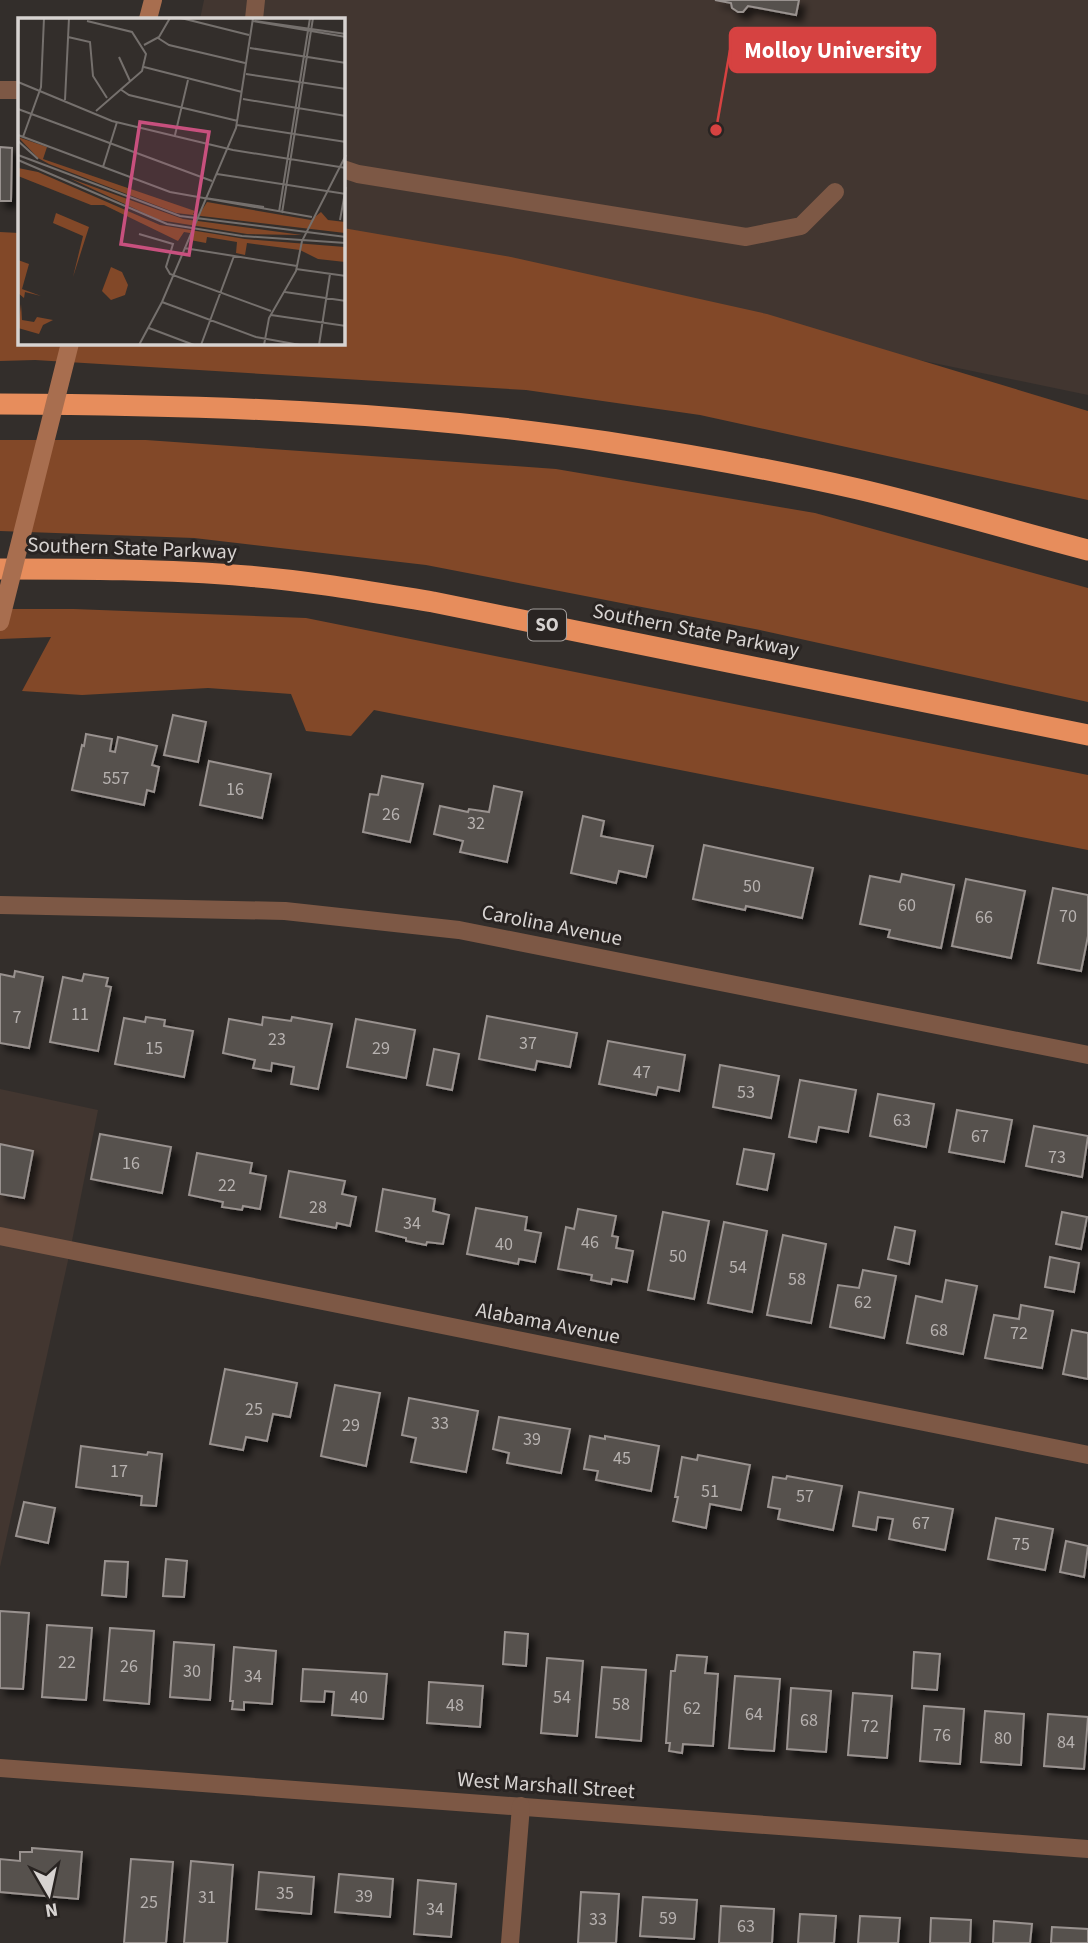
<svg xmlns="http://www.w3.org/2000/svg" width="1088" height="1943" font-family="'Source Sans 3',sans-serif">
<style>
.built{fill:#423630}
.green{fill:#824828}
.building{fill:#57514e;stroke:#99928f;stroke-width:2;filter:url(#shadow)}
.lines{fill:none;stroke-linecap:round;stroke-linejoin:round}
.minor{stroke:#7d5845;stroke-width:18}
.secondary{stroke:#a86e4f;stroke-width:18}
.motorway{stroke:#e78d5c;stroke-width:21}
.secondary-bridge{stroke:#a86e4f;stroke-width:18}
.labels{text-anchor:middle;dominant-baseline:central;stroke-width:6;stroke-linejoin:round;paint-order:stroke}
.number-label{font-size:18px;fill:#b7b2b0}
.shield{fill:#292422;stroke:#a39e9c;stroke-width:2}
.shield-label{font-size:19px;font-weight:bold;fill:#d7d3d1}
.street-label{font-size:21px;fill:#d7d3d1;stroke:#292422}
.inset-road{fill:none;stroke:#75706d;stroke-width:2}
.view{fill:#c8507e;fill-opacity:0.15;stroke:#c8507e;stroke-width:3.5}
.inset-edge{fill:none;stroke:#d7d3d1;stroke-width:3.5}
.leader{fill:none;stroke:#d64241;stroke-width:2.5}
.callout-dot{fill:#d64241;stroke:#292422;stroke-width:2.5}
.callout{fill:#d64241;stroke:#d64241;stroke-width:2.5}
.callout-label{font-size:23px;text-anchor:middle;font-weight:bold;fill:#fff}
</style>
<defs>
<filter id="shadow"><feDropShadow dx="6" dy="6" stdDeviation="3.5" flood-color="#0009"/></filter>
</defs>
<rect width="100%" height="100%" fill="#332e2b"/>
<g class="built">
<path d="M204 0H1088V395L343 241V19H200Z"/>
<path d="M0 1089 98 1110 69 1256 0 1567Z"/>
</g>
<g class="green">
<path d="M343 228 511 257 767 314 1088 411V500L700 415 526 390 35 360 0 361V232L19 233V343H343Z"/>
<path d="M0 440H146L556 469 815 513 1088 588V702L760 630 426 565 194 538 0 531Z"/>
<path d="M0 609H74L306 618 1088 775V850L374 710 351 736 306 731 291 694 208 688 82 695 22 691 51 637 0 639Z"/>
</g>
<g class="building">
<path d="M715 0H799L796 15 748 6 743 12H738L732 8 731 3Z"/>
<path d="M0 147 12 148 11 201H0Z"/>
<path d="M173 715 206 722 198 762 164 755Z"/>
<path d="M86 734 112 739 110 751 115 752 118 737 157 746 152 765 159 767 154 792 147 790 144 805 72 790 82 745 84 746Z"/>
<path d="M209 761 271 774 262 818 200 805Z"/>
<path d="M382 776 423 784 410 842 363 832 370 794 378 795Z"/>
<path d="M494 786 522 792 507 862 460 852 463 841 434 834 440 806 468 812 469 809 489 812Z"/>
<path d="M583 816 604 821 601 836 653 846 646 877 619 871 616 883 571 873Z"/>
<path d="M704 845 813 868 802 918 746 906 745 910 693 899Z"/>
<path d="M902 874 954 885 941 948 888 937 890 930 860 924 870 876 900 882Z"/>
<path d="M966 879 1025 891 1011 958 952 946Z"/>
<path d="M1053 888 1088 895V936L1081 971 1038 963Z"/>
<path d="M15 971 43 977 29 1048 0 1043V974L14 977Z"/>
<path d="M84 974 108 978 106 986 111 987 98 1051 50 1042 63 977 82 981Z"/>
<path d="M487 1016 577 1033 570 1067 537 1061 535 1070 479 1059Z"/>
<path d="M146 1017 165 1020 164 1026 193 1031 184 1077 115 1064 124 1018 145 1022Z"/>
<path d="M263 1017 291 1021 292 1017 332 1024 318 1089 291 1084 294 1067 272 1063 271 1071 253 1068 255 1060 223 1053 229 1019 262 1025Z"/>
<path d="M356 1019 415 1030 406 1078 347 1067Z"/>
<path d="M608 1041 685 1055 679 1091 658 1087 656 1095 599 1084Z"/>
<path d="M434 1049 459 1054 452 1090 427 1085Z"/>
<path d="M720 1065 779 1076 771 1118 713 1107Z"/>
<path d="M800 1080 856 1090 848 1132 819 1127 816 1142 789 1137Z"/>
<path d="M878 1094 934 1104 926 1147 870 1136Z"/>
<path d="M957 1110 1012 1120 1004 1162 949 1152Z"/>
<path d="M1034 1126 1088 1136 1082 1177 1026 1166Z"/>
<path d="M100 1134 171 1147 162 1193 91 1179Z"/>
<path d="M0 1144 33 1151 24 1198 0 1194Z"/>
<path d="M744 1149 774 1154 767 1190 737 1184Z"/>
<path d="M197 1153 252 1163 250 1173 266 1176 260 1209 243 1206 242 1210 222 1207 223 1202 189 1195Z"/>
<path d="M289 1171 345 1181 342 1194 356 1197 350 1226 337 1223 336 1228 280 1217Z"/>
<path d="M383 1189 435 1199 433 1211 449 1215 443 1244 427 1242 426 1245 406 1241V1238L376 1231Z"/>
<path d="M476 1208 527 1217 525 1230 541 1233 535 1262 519 1259 518 1264 467 1254Z"/>
<path d="M578 1209 616 1216 612 1236 618 1237 616 1248 633 1251 627 1282 612 1279 611 1284 591 1280 592 1275 558 1269 566 1227 574 1229Z"/>
<path d="M663 1212 709 1221 694 1299 648 1290Z"/>
<path d="M1062 1212 1087 1217 1081 1249 1056 1244Z"/>
<path d="M724 1222 767 1231 752 1312 708 1303Z"/>
<path d="M895 1227 915 1231 909 1264 888 1259Z"/>
<path d="M783 1235 826 1244 811 1323 767 1315Z"/>
<path d="M1050 1257 1079 1263 1074 1292 1045 1287Z"/>
<path d="M863 1270 896 1276 884 1338 830 1327 838 1285 859 1288Z"/>
<path d="M946 1280 977 1286 963 1354 907 1343 916 1296 942 1302Z"/>
<path d="M1021 1305 1053 1311 1042 1368 985 1358 994 1315 1019 1319Z"/>
<path d="M1072 1330 1088 1333V1379L1063 1374Z"/>
<path d="M225 1369 297 1383 290 1417 273 1414 267 1441 246 1437 243 1450 210 1444Z"/>
<path d="M335 1385 380 1393 366 1466 321 1456Z"/>
<path d="M409 1398 478 1411 466 1472 411 1462 416 1438 402 1435Z"/>
<path d="M499 1417 570 1429 561 1473 507 1463 509 1453 493 1449Z"/>
<path d="M590 1436 605 1439V1436L659 1446 651 1491 596 1480 598 1471 584 1469Z"/>
<path d="M81 1446 147 1455 148 1452 162 1454 156 1506 141 1505 142 1496 76 1487Z"/>
<path d="M698 1455 750 1465 741 1510 710 1504 706 1528 673 1521 678 1497H675L682 1457 697 1460Z"/>
<path d="M787 1476 842 1486 833 1530 778 1519 780 1509 768 1507 773 1477 786 1479Z"/>
<path d="M859 1492 953 1509 945 1550 889 1539 893 1519 878 1517 876 1530 853 1526Z"/>
<path d="M24 1502 55 1508 48 1543 16 1536Z"/>
<path d="M996 1518 1053 1529 1045 1570 988 1559Z"/>
<path d="M1066 1541 1088 1546 1084 1577 1060 1572Z"/>
<path d="M166 1559 187 1561 184 1597 163 1596Z"/>
<path d="M105 1561 128 1562 126 1597 102 1595Z"/>
<path d="M0 1611 29 1613 23 1689 0 1688Z"/>
<path d="M47 1625 92 1628 86 1700 42 1697Z"/>
<path d="M110 1628 154 1631 149 1704 104 1700Z"/>
<path d="M505 1632 528 1634 526 1666 503 1664Z"/>
<path d="M174 1642 214 1645 210 1700 170 1697Z"/>
<path d="M234 1647 276 1651 272 1704 244 1702V1710L232 1709 233 1701H230Z"/>
<path d="M914 1652 940 1654 937 1690 912 1688Z"/>
<path d="M677 1655 707 1657 705 1673 718 1674 713 1746 683 1744 682 1753 669 1751 670 1743H666L671 1671H675Z"/>
<path d="M547 1658 583 1661 577 1736 541 1733Z"/>
<path d="M602 1667 646 1670 641 1741 596 1737Z"/>
<path d="M303 1669 387 1674 383 1719 332 1715 334 1692 325 1691 324 1702 301 1701Z"/>
<path d="M735 1676 780 1679 774 1751 729 1748Z"/>
<path d="M429 1682 483 1686 480 1727 427 1723Z"/>
<path d="M791 1688 831 1691 826 1752 787 1749Z"/>
<path d="M853 1693 892 1696 887 1758 848 1755Z"/>
<path d="M924 1706 964 1709 960 1764 920 1761Z"/>
<path d="M985 1711 1024 1714 1021 1765 981 1762Z"/>
<path d="M1048 1714 1088 1717 1084 1769 1044 1766Z"/>
<path d="M32 1848 82 1852 78 1899 0 1892V1859L20 1861V1852H32Z"/>
<path d="M131 1859 173 1862 166 1943H124Z"/>
<path d="M191 1861 233 1865 227 1943H184Z"/>
<path d="M259 1872 314 1877 311 1914 256 1909Z"/>
<path d="M339 1874 393 1879 390 1917 335 1912Z"/>
<path d="M418 1880 456 1884 451 1937 414 1934Z"/>
<path d="M581 1892 619 1894 616 1943H578Z"/>
<path d="M643 1897 697 1900 694 1939 640 1936Z"/>
<path d="M721 1906 774 1909 772 1943H719Z"/>
<path d="M800 1914 836 1916 834 1943H798Z"/>
<path d="M860 1916 900 1918 898 1943H858Z"/>
<path d="M931 1918 971 1920 970 1943H930Z"/>
<path d="M994 1921 1032 1924 1030 1943H993Z"/>
<path d="M1052 1927 1088 1929V1943H1051Z"/>
</g>
<g class="lines">
<g class="minor">
<path d="M254 19 256 0"/>
<path d="M0 90H19"/>
<path d="M343 169 358 174 746 237 801 226 835 192"/>
<path d="M0 905 285 911 459 930 1088 1055"/>
<path d="M0 1236 1088 1455"/>
<path d="M0 1768 1088 1849"/>
<path d="M510 1943 521 1806"/>
</g>
<path class="secondary" d="M148 19 153 0"/>
<g class="motorway">
<path d="M0 404C203 405 406 411 607 442 691 455 775 470 858 489 935 507 1011 530 1088 550"/>
<path d="M0 569C82 569 165 569 247 576 309 581 371 592 433 602L1088 735"/>
</g>
<path class="secondary-bridge" d="M0 622 70 343"/>
</g>
<g class="labels">
<g class="number-label">
<text x="116" y="778">557</text>
<text x="235" y="789">16</text>
<text x="391" y="814">26</text>
<text x="476" y="823">32</text>
<text x="752" y="886">50</text>
<text x="907" y="905">60</text>
<text x="1068" y="916">70</text>
<text x="984" y="917">66</text>
<text x="80" y="1014">11</text>
<text x="17" y="1017">7</text>
<text x="277" y="1039">23</text>
<text x="528" y="1043">37</text>
<text x="154" y="1048">15</text>
<text x="381" y="1048">29</text>
<text x="642" y="1072">47</text>
<text x="746" y="1092">53</text>
<text x="902" y="1120">63</text>
<text x="980" y="1136">67</text>
<text x="1057" y="1157">73</text>
<text x="131" y="1163">16</text>
<text x="227" y="1185">22</text>
<text x="318" y="1207">28</text>
<text x="412" y="1223">34</text>
<text x="590" y="1242">46</text>
<text x="504" y="1244">40</text>
<text x="678" y="1256">50</text>
<text x="738" y="1267">54</text>
<text x="797" y="1279">58</text>
<text x="863" y="1302">62</text>
<text x="939" y="1330">68</text>
<text x="1019" y="1333">72</text>
<text x="254" y="1409">25</text>
<text x="440" y="1423">33</text>
<text x="351" y="1425">29</text>
<text x="532" y="1439">39</text>
<text x="622" y="1458">45</text>
<text x="119" y="1471">17</text>
<text x="710" y="1491">51</text>
<text x="805" y="1496">57</text>
<text x="921" y="1523">67</text>
<text x="1021" y="1544">75</text>
<text x="67" y="1662">22</text>
<text x="129" y="1666">26</text>
<text x="192" y="1671">30</text>
<text x="253" y="1676">34</text>
<text x="359" y="1697">40</text>
<text x="562" y="1697">54</text>
<text x="621" y="1704">58</text>
<text x="455" y="1705">48</text>
<text x="692" y="1708">62</text>
<text x="754" y="1714">64</text>
<text x="809" y="1720">68</text>
<text x="870" y="1726">72</text>
<text x="942" y="1735">76</text>
<text x="1003" y="1738">80</text>
<text x="1066" y="1742">84</text>
<text x="285" y="1893">35</text>
<text x="364" y="1896">39</text>
<text x="207" y="1897">31</text>
<text x="149" y="1902">25</text>
<text x="435" y="1909">34</text>
<text x="668" y="1918">59</text>
<text x="598" y="1919">33</text>
<text x="746" y="1926">63</text>
</g>
<rect class="shield" x="528" y="609.5" width="38" height="31" rx="5"/>
<g class="shield-label">
<text x="547" y="625">SO</text>
</g>
<g class="street-label">
<text transform="translate(132 548) rotate(2)">Southern State Parkway</text>
<text transform="translate(696 630) rotate(11)">Southern State Parkway</text>
<text transform="translate(552 925) rotate(11)">Carolina Avenue</text>
<text transform="translate(548 1323) rotate(11)">Alabama Avenue</text>
<text transform="translate(546 1785) rotate(4)">West Marshall Street</text>
</g>
</g>
<g transform="translate(18 18)">
<rect width="327" height="327" fill="#332e2b"/>
<path d="M0 119 29 129 25 141 177 193 175 196 181 197 189 184 293 202 303 194 310 202 327 204V215L158 195 31 146 20 140ZM0 150 20 154 142 207 227 221 327 229V244L300 241 282 232 229 225 227 237 218 235 219 224 189 219 188 225 172 222V215L166 214 160 223 86 187H73L0 158ZM51 160 165 201 284 217 229 216 141 202ZM38 195 71 209 55 259 65 218 35 205ZM0 242 11 246 4 271 23 278 7 274 6 280 0 275ZM93 249 104 254 110 267 107 277 93 282 84 273ZM3 286 4 302 16 304 19 299 35 302 25 307 21 316 0 310Z" fill="#824828"/>
<path class="inset-road" d="M163 0 231 17M69 3 114 14 128 36 124 53 78 93M235 3 328 19M237 3 328 16M50 19 72 24 75 58 89 80M140 20 151 27 227 45M0 26 1 0M126 27 141 19 152 0M232 30 328 45M101 39 112 63M126 49 224 74M228 56 328 71M0 64 94 103 215 132 328 150M102 71 111 77 220 103M225 81 328 98M47 82 51 0M0 91 194 163M219 107 328 124M0 117 152 174 294 199M157 117 170 62M5 119 23 69 26 0M0 123 20 141M0 137 162 198 328 219M0 142 149 206 224 218 328 225M85 149 99 104M199 156 328 176M187 180 246 189M261 194 292 0M264 195 295 0M322 202 328 169M121 216 155 226 148 249 152 256 253 293M166 230 279 248M278 251 328 258M267 274 328 283M144 284 238 319 282 327M253 297 328 308M131 310 176 327M121 327 144 284 218 110 235 0M183 327 216 238M246 327 251 300 278 253 284 223 328 137M301 327 312 256"/>
<path class="view" d="M122 104 191 114 171 237 103 226Z"/>
<rect width="327" height="327" class="inset-edge"/>
</g>
<path class="leader" d="M716 130L730 50"/>
<circle class="callout-dot" cx="716" cy="130" r="7"/>
<rect class="callout" x="730" y="28" width="205" height="44" rx="7"/>
<g class="callout-label">
<text x="833" y="58">Molloy University</text>
</g>
<g transform="translate(49 1894) rotate(171)" stroke="#292422" stroke-width="5" paint-order="stroke">
<path d="M0-5L12 26L0 18L-12 26Z" fill="#d7d3d1"/>
<text y="-10" font-size="19" font-weight="bold" text-anchor="middle" fill="#d7d3d1">N</text>
</g>
</svg>
